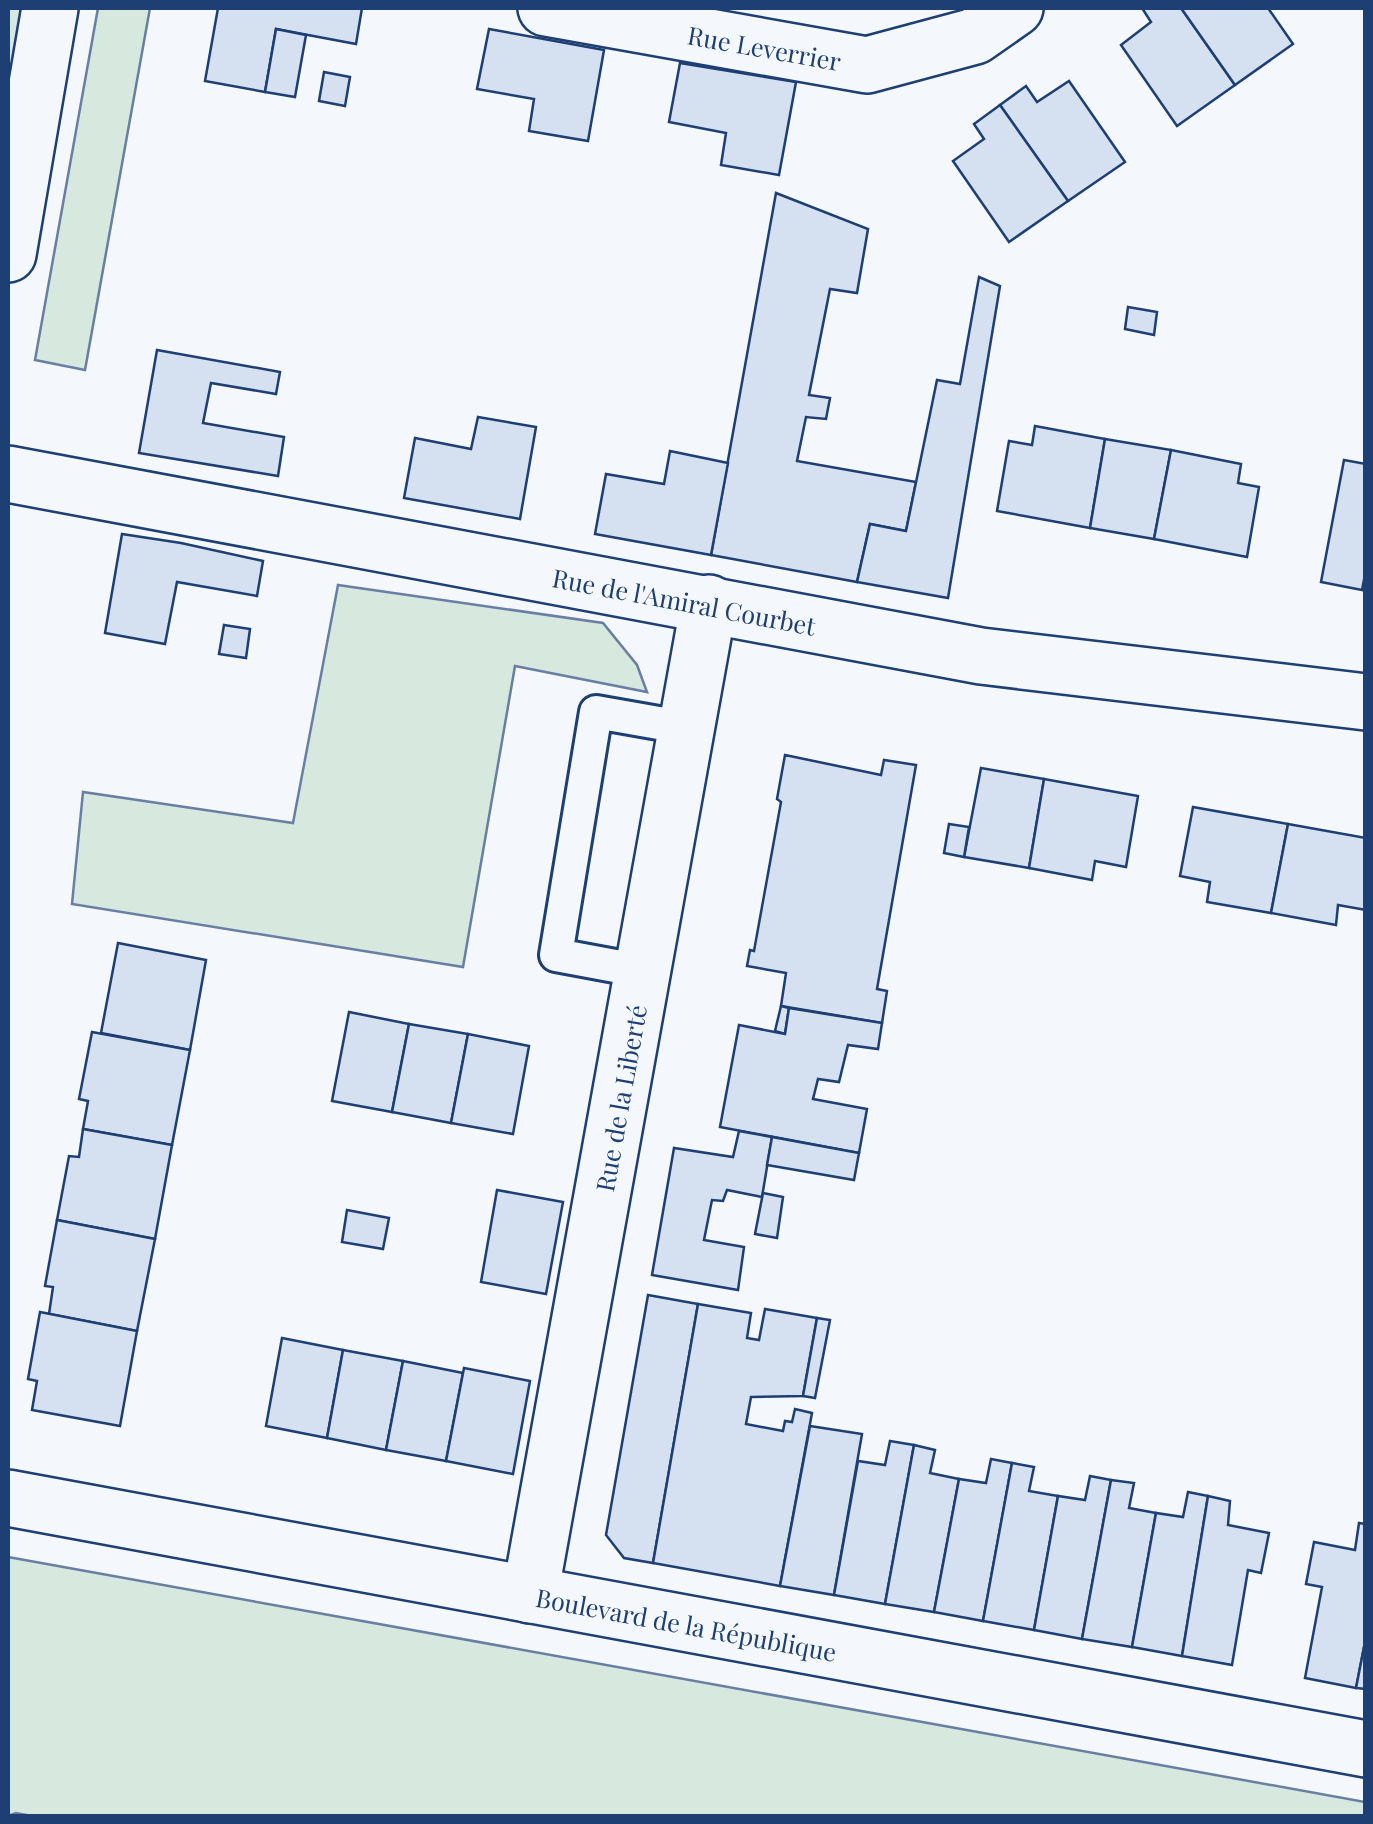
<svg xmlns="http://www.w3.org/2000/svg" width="1373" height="1824" font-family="'Playfair Display',serif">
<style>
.green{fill:#d7e8df;stroke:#687fa3;stroke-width:2.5}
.building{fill:#d5e0f0;stroke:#1d3f73;stroke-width:2.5}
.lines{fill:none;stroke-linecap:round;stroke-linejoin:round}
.lane-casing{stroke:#1d3f73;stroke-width:38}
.street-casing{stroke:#1d3f73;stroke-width:60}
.secondary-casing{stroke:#1d3f73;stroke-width:60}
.lane{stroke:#f4f7fb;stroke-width:32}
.street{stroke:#f4f7fb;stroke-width:55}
.secondary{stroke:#f4f7fb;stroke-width:55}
.labels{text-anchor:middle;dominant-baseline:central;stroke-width:8;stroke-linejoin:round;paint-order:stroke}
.street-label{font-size:25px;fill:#1d3f73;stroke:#f4f7fb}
</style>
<rect width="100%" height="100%" fill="#f4f7fb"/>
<g class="green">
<path d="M8 8H31L8 138Z"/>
<path d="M98 8H150L85 370 35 360Z"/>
<path d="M338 585 603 623 637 665 647 692 515 666 463 967 72 904 83 792 293 823Z"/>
<path d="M8 1557 1365 1802V1816H32L16 1813 8 1816Z"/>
</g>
<g class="building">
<path d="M218 8H362L356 44 276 29 265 92 205 81Z"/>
<path d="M1142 8H1181L1235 85 1177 126 1121 45 1151 22Z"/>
<path d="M1181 8H1268L1293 44 1235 85Z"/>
<path d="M276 29 306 35 295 97 265 92Z"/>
<path d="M489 29 604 50 588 141 529 131 534 99 477 89Z"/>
<path d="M680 63 796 82 779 175 721 165 726 133 669 122Z"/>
<path d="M324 72 350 77 345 106 319 101Z"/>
<path d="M1069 81 1125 162 1068 201 1000 105 1026 86 1037 102Z"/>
<path d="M1000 105 1068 201 1009 242 953 161 984 139 974 124Z"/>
<path d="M776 193 868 229 857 293 830 289 809 395 830 398 826 419 806 417 797 461 916 482 906 531 870 524 857 582 711 555Z"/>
<path d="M979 277 1000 286 948 598 857 582 870 524 906 531 937 380 960 384Z"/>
<path d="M1128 307 1157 312 1154 335 1125 329Z"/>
<path d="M157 350 280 372 276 394 211 383 203 423 284 437 278 476 139 453Z"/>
<path d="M478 417 536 427 520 519 404 498 415 438 471 449Z"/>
<path d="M1035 426 1105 439 1090 528 997 511 1009 441 1032 445Z"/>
<path d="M1105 439 1171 450 1154 539 1090 528Z"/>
<path d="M1171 450 1241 464 1238 483 1259 487 1247 557 1154 539Z"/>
<path d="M670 451 728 463 711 555 595 534 606 474 664 484Z"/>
<path d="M1344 460 1366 464V569L1362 590 1321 582Z"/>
<path d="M122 534 181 543 263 561 257 596 177 582 165 644 105 633Z"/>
<path d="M224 625 250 629 246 658 219 654Z"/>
<path d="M785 755 881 775 884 760 916 765 877 989 887 991 882 1023 781 1006 786 973 747 966 750 950 754 951 781 802 777 799Z"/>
<path d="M981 768 1044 779 1029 868 964 857Z"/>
<path d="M1044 779 1138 796 1126 867 1095 861 1092 880 1029 868Z"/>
<path d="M1193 807 1288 824 1271 913 1207 902 1210 882 1180 876Z"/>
<path d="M949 824 969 827 964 857 944 853Z"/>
<path d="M1288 824 1366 838V910L1338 905 1336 925 1271 913Z"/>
<path d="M118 943 206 960 190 1050 101 1033Z"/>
<path d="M781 1006 789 1008 785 1034 775 1031Z"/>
<path d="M789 1008 882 1023 878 1049 848 1045 839 1082 818 1079 813 1099 867 1109 859 1153 720 1127 739 1025 785 1034Z"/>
<path d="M349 1012 409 1024 392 1112 332 1101Z"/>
<path d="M409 1024 468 1034 451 1123 392 1112Z"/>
<path d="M92 1032 190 1050 172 1145 83 1129 88 1101 79 1099Z"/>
<path d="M468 1034 529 1046 513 1134 451 1123Z"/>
<path d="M83 1129 172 1145 155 1239 57 1220 69 1156 79 1157Z"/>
<path d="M739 1131 772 1137 762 1197 727 1190 723 1201 712 1200 704 1240 744 1247 738 1290 652 1275 674 1148 733 1157Z"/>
<path d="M772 1137 859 1153 854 1180 767 1165Z"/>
<path d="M497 1190 563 1202 546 1294 481 1282Z"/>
<path d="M763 1193 783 1197 777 1238 755 1234Z"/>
<path d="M347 1210 389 1218 383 1249 342 1242Z"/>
<path d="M57 1220 155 1239 137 1331 49 1314 53 1287 45 1286Z"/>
<path d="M648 1295 698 1304 653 1563 624 1558 606 1535Z"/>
<path d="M698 1304 751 1313 747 1338 759 1340 765 1309 817 1318 803 1396 751 1397 746 1424 783 1431 785 1421 792 1422 795 1409 812 1413 780 1586 653 1563Z"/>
<path d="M40 1312 137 1331 120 1426 32 1410 37 1381 28 1379Z"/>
<path d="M817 1318 830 1320 815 1398 803 1396Z"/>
<path d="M282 1338 343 1350 327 1438 266 1426Z"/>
<path d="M343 1350 403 1361 386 1450 327 1438Z"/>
<path d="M403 1361 463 1373 446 1461 386 1450Z"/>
<path d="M464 1368 530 1381 513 1474 446 1461Z"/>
<path d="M810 1426 862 1434 834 1595 780 1586Z"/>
<path d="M890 1441 914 1445 885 1604 834 1595 858 1461 885 1465Z"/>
<path d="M914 1445 935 1450 930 1473 959 1479 934 1612 885 1604Z"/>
<path d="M991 1459 1012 1463 983 1621 934 1612 959 1479 986 1483Z"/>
<path d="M1012 1463 1034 1467 1029 1491 1058 1496 1034 1630 983 1621Z"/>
<path d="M1090 1476 1111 1480 1082 1639 1034 1630 1058 1496 1085 1500Z"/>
<path d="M1111 1480 1134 1483 1129 1508 1156 1513 1132 1647 1082 1639Z"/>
<path d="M1188 1492 1208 1496 1182 1656 1132 1647 1156 1513 1183 1517Z"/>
<path d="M1208 1496 1230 1501 1228 1525 1269 1533 1261 1573 1248 1570 1232 1665 1182 1656Z"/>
<path d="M1359 1523 1366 1524V1637L1356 1688 1305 1678 1322 1587 1306 1584 1314 1542 1355 1550Z"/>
<path d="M1366 1637V1689L1356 1688Z"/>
</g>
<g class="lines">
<g class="lane-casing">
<path id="lane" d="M642 971 556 955 596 712 687 728"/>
</g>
<g class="street-casing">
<g id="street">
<path id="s1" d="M546 8 867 65 975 36 1015 8"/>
<path d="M8 254 50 8"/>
<path id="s2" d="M8 474 981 656 1366 702"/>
<path id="s3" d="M530 1595 709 603"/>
</g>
</g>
<g class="secondary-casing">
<g id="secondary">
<path id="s4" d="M8 1498 1366 1749"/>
</g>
</g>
<use href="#lane" class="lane"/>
<use href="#street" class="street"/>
<use href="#secondary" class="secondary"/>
</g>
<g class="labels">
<g class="street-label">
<text stroke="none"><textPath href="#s1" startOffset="222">Rue Leverrier</textPath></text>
<text stroke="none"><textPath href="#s2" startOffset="688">Rue de l'Amiral Courbet</textPath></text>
<text stroke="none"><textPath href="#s3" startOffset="505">Rue de la Liberté</textPath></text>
<text stroke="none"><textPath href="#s4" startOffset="690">Boulevard de la République</textPath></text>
</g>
</g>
<rect width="1373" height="1824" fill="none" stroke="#1d3f73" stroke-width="20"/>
</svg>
